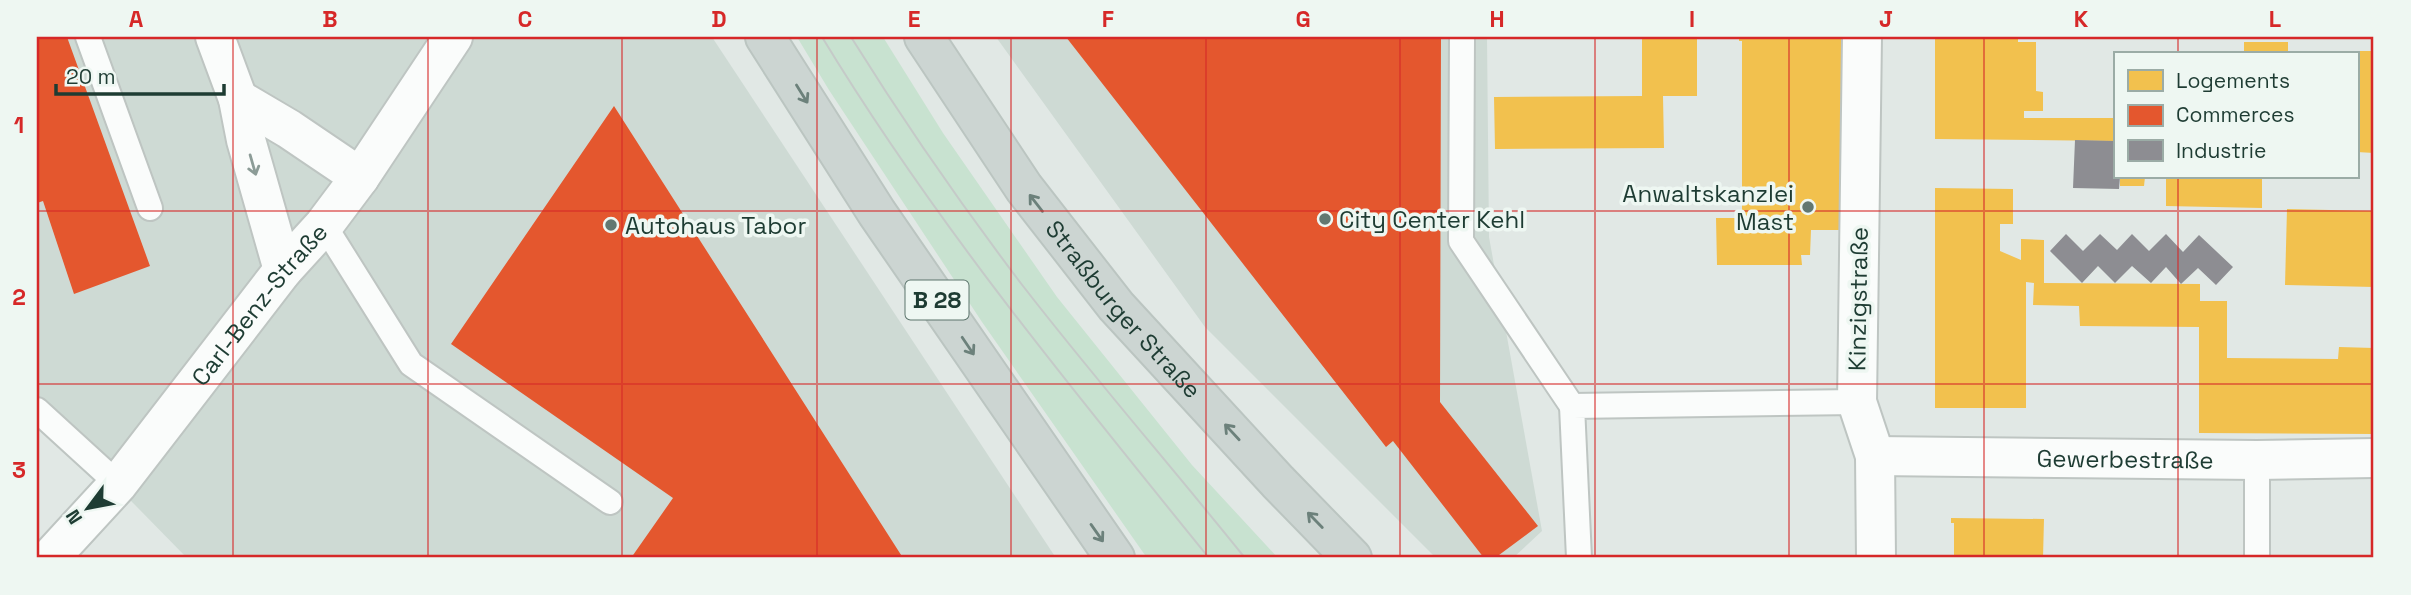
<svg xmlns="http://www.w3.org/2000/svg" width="2411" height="595" font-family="'Space Grotesk',sans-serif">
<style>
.built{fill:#cedad4}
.green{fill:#c8e2d0}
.homes{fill:#f2c14e}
.shops{fill:#e4572e}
.industry{fill:#8d8d92}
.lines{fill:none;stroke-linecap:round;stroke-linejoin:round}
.service-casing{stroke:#bec5c2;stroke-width:28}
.minor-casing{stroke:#bec5c2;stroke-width:42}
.primary-casing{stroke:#bbc5c1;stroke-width:42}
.service{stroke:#fafcfb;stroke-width:24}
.minor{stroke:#fafcfb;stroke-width:38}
.primary{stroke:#ccd5d2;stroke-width:38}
.tram{stroke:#c5cac8;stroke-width:2}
.oneway{stroke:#6c817b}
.oneway2{stroke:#8c9c97}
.grid{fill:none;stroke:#d62828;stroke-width:2;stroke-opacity:0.55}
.poi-dot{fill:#627871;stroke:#eef7f2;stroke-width:2.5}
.labels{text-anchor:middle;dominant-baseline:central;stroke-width:7;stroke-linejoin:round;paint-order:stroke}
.shield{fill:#eef7f2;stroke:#5c746c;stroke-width:2}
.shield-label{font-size:23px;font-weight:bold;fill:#1e3c33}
.poi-label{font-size:24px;fill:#1e3c33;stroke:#eef7f2;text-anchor:start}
.street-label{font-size:24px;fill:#1e3c33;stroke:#eef7f2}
.neatline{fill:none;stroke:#d62828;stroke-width:2.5}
.grid-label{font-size:23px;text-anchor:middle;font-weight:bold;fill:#d62828}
</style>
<rect width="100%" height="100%" fill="#e1e8e5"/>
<g class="built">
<path d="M37 37H712L1056 558H187L37 405Z"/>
<path d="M996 37H1487L1489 237 1542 531 1513 558H1436L1205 327Z"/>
</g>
<path class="green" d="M797 37H883L943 133 1057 297 1192 465 1278 558H1147L982 322 829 90Z"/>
<g class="homes">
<path d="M1642 37H1697V96H1663L1664 148 1495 149 1494 97 1642 96Z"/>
<path d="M1739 37H1845V230H1811L1810 255H1801L1802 265H1717L1716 218H1742V41H1739Z"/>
<path d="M1935 37H2018V42H2036V91L2043 92V111H2024V118H2115V141L1935 139Z"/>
<path d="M2244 42H2288V51H2374V153L2357 152V54H2244Z"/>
<path d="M2120 177H2145L2144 186H2120Z"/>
<path d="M2166 177H2262V208L2166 206Z"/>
<path d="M1935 188 2013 189V224H2000V251L2021 260V239L2044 240V283L2200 284V301H2227V358L2338 359 2339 347 2374 348V434L2199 433V327L2080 326 2079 306 2033 305 2034 283 2026 282V408H1935Z"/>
<path d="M2287 209 2374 211V287L2285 285Z"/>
<path d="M1951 518 2044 519 2043 558H1954V523H1951Z"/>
</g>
<g class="shops">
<path d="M37 37H67L150 266 74 294 43 201 37 203Z"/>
<path d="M1066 37H1441L1440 402 1538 526 1495 558H1484L1393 441 1386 447Z"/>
<path d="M614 106 903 558H631L673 498 451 344Z"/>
</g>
<g class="industry">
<path d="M2075 140 2115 141V177H2120L2119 189 2073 188Z"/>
<path d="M2066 234 2083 251 2100 234 2117 250 2132 234 2149 251 2166 234 2183 252 2199 235 2233 267 2216 285 2198 268 2181 284 2166 267 2151 283 2132 266 2115 283 2098 266 2082 283 2050 251Z"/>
</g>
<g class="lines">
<g class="service-casing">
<g id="service">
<path d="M88 37 150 208"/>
<path d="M1462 37 1461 241 1572 406"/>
<path d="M324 225 411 364 610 502"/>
<path d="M37 410 118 484"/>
<path d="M2257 460V558"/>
<path d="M1579 558 1572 406 1857 402"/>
</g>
</g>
<g class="minor-casing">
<g id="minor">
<path d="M215 37 238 99 246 140 283 270"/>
<path d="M1862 37 1857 402 1875 456 1876 558"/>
<path d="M238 99 289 129 360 177"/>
<path id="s1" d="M1875 456 2257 460 2374 458"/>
<path id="s2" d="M50 558 118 484 283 270 324 225 360 177 453 37"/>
</g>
</g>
<g class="primary-casing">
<g id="primary">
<path d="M765 37 877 213 1115 558"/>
<path id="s3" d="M924 37 1024 188 1116 306 1278 482 1352 558"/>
</g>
</g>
<use href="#service" class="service"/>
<use href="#minor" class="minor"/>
<use href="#primary" class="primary"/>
<g class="tram">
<path d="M822 37C935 223 1072 389 1209 558"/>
<path d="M851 37C904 122 962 206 1023 286 1095 379 1172 467 1245 558"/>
</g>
</g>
<defs><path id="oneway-shaft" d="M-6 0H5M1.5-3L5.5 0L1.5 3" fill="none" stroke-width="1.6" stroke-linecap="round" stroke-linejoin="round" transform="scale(1.75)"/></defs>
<g class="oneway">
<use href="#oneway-shaft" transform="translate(802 94) rotate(58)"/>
<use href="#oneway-shaft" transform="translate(1036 203) rotate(-128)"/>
<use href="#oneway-shaft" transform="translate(968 346) rotate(56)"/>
<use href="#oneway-shaft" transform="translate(1232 432) rotate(-133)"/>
<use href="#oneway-shaft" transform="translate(1315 520) rotate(-134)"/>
<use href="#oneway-shaft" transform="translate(1097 533) rotate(55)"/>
</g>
<use class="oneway2" href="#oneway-shaft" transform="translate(253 165) rotate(74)"/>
<path class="grid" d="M233 37V558M428 37V558M622 37V558M817 37V558M1011 37V558M1206 37V558M1400 37V558M1595 37V558M1789 37V558M1984 37V558M2178 37V54M2178 177V558M37 211H2374M37 384H2374"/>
<g class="poi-dot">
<circle cx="1808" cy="207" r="7"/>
<circle cx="1325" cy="219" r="7"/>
<circle cx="611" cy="225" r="7"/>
</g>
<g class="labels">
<rect class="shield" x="905.5" y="280.5" width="63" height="39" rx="5"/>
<g class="shield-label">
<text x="937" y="300">B 28</text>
</g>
<g class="poi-label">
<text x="1794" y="193" text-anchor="end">Anwaltskanzlei<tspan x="1794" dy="28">Mast</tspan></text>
<text x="1339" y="219">City Center Kehl</text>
<text x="625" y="225">Autohaus Tabor</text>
</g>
<g class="street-label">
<text transform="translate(1858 299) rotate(-89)">Kinzigstraße</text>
<text stroke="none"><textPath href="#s2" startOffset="329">Carl-Benz-Straße</textPath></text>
<text stroke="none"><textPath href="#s3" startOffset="338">Straßburger Straße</textPath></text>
<text stroke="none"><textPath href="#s1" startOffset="250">Gewerbestraße</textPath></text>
</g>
</g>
<rect width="2411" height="595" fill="none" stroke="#eef7f2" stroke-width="77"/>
<rect x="2114" y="52" width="245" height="126" fill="#eef7f2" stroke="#9baca6" stroke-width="2"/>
<rect x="2128" y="70" width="35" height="21" fill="#f2c14e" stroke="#9baca6" stroke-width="2"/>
<text x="2176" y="88" font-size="21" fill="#1e3c33">Logements</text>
<rect x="2128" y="105" width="35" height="21" fill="#e4572e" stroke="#9baca6" stroke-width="2"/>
<text x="2176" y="122" font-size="21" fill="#1e3c33">Commerces</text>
<rect x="2128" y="140" width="35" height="21" fill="#8d8d92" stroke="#9baca6" stroke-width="2"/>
<text x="2176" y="158" font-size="21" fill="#1e3c33">Industrie</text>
<g transform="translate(88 508) rotate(238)" stroke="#eef7f2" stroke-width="5" paint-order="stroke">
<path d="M0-5L12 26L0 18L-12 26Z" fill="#1e3c33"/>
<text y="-10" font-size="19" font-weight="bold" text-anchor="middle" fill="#1e3c33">N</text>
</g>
<path d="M56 84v10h168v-10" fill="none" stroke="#1e3c33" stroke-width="3.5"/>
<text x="66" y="84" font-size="21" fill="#1e3c33" stroke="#eef7f2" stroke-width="5" paint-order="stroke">20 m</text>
<rect x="38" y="38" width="2334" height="518" class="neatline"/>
<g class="grid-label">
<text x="136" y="27">A</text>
<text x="330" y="27">B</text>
<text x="525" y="27">C</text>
<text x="719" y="27">D</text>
<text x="914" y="27">E</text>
<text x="1108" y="27">F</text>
<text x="1303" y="27">G</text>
<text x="1497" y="27">H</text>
<text x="1692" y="27">I</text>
<text x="1886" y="27">J</text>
<text x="2081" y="27">K</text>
<text x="2275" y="27">L</text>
<text x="19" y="133">1</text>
<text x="19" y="305">2</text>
<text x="19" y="478">3</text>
</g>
</svg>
